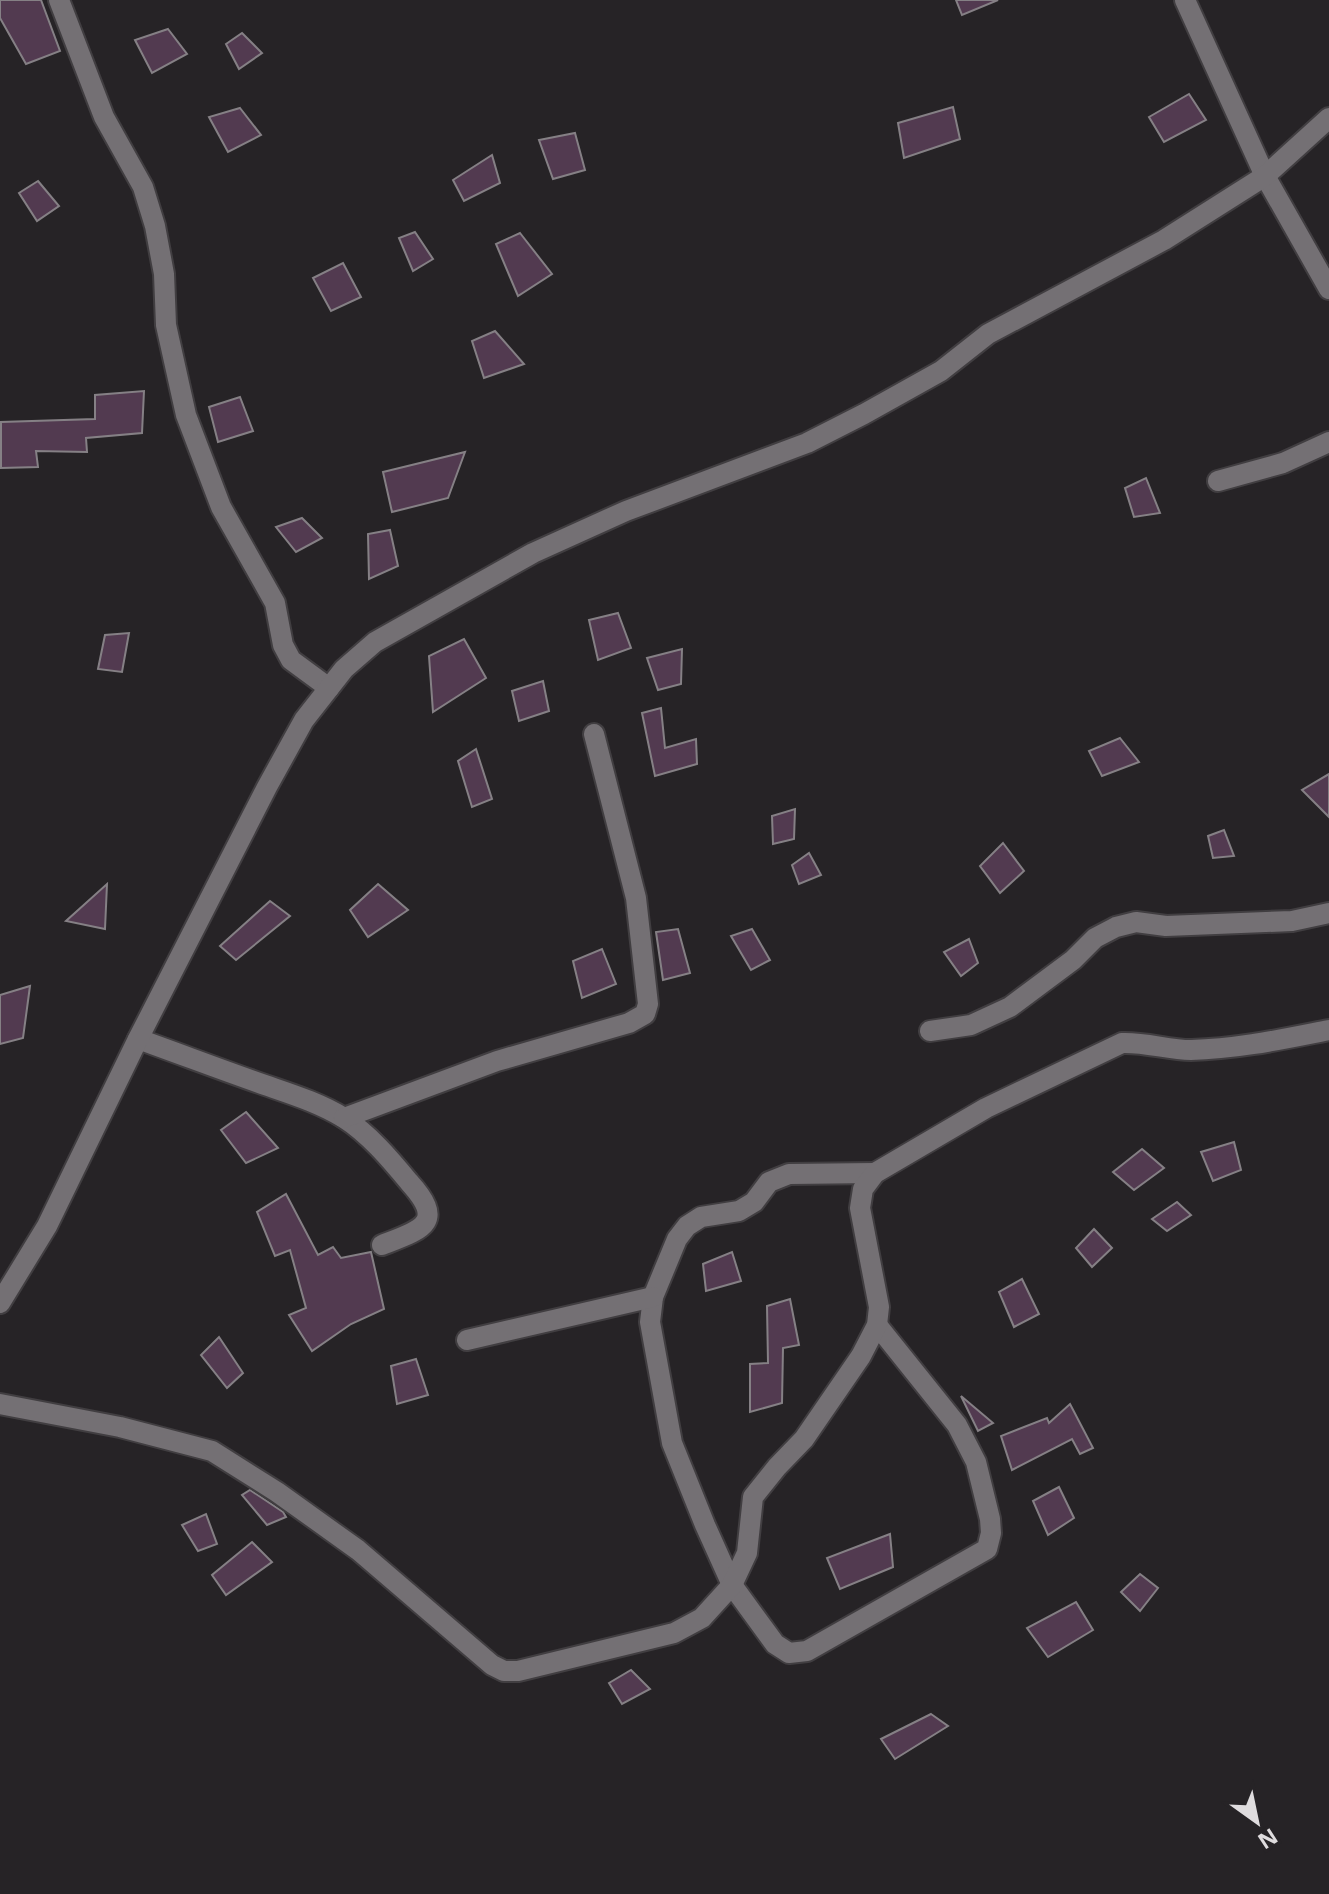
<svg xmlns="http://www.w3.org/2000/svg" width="1329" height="1894" font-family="'Open Sans',sans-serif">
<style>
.building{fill:#523a50;stroke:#858085;stroke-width:2}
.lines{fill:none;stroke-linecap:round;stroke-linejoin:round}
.minor-casing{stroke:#413e41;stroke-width:24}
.minor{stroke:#747074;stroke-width:20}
</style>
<rect width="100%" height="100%" fill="#262326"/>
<g class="building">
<path d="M0 0H41L60 51 26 64 0 18Z"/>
<path d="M956 0H998L962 15Z"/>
<path d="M168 29 187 54 152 73 135 40Z"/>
<path d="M242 33 262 53 239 69 226 44Z"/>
<path d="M1189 94 1206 120 1164 142 1149 117Z"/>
<path d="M953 107 960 139 904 158 898 123Z"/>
<path d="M240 108 261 135 228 152 209 117Z"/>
<path d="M575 133 585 170 553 179 539 140Z"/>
<path d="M492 155 500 183 464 201 453 180Z"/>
<path d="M38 181 59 206 37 221 19 193Z"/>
<path d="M415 232 433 259 413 271 399 238Z"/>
<path d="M520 233 552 274 518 296 496 244Z"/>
<path d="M343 263 361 297 331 311 313 278Z"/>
<path d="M495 331 524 364 484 378 472 341Z"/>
<path d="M144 391 142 433 86 438 87 452 36 451 38 467 1 468V422L95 419V395Z"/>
<path d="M240 397 253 431 218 442 209 407Z"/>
<path d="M465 452 448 498 392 512 383 472Z"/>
<path d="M1146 478 1160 513 1134 517 1125 488Z"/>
<path d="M302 518 322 538 296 552 276 527Z"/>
<path d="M390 530 398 566 369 579 368 534Z"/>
<path d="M618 613 631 648 598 660 589 620Z"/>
<path d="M129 633 122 672 98 669 105 635Z"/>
<path d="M464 639 486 678 433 712 429 656Z"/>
<path d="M682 649 681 684 658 690 647 658Z"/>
<path d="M543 681 549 711 519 721 512 691Z"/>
<path d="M661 708 665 748 696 739 697 764 655 776 642 713Z"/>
<path d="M1120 738 1139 762 1102 776 1089 751Z"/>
<path d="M476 749 492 799 472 807 458 761Z"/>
<path d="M1329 774V817L1302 790Z"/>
<path d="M795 809 794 839 773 844 772 816Z"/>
<path d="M1224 830 1234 856 1213 858 1208 836Z"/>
<path d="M1003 843 1024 871 1000 893 980 866Z"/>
<path d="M809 853 821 875 799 884 792 865Z"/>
<path d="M107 884 105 929 66 921Z"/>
<path d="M378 884 408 910 368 937 350 910Z"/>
<path d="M270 901 290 916 236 960 220 946Z"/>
<path d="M678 929 690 973 663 980 656 932Z"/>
<path d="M752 929 770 960 751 970 731 936Z"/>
<path d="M969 939 978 963 961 976 944 952Z"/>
<path d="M602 949 616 984 582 998 573 961Z"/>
<path d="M30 986 23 1038 0 1044V995Z"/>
<path d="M246 1112 278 1148 246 1163 221 1130Z"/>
<path d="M1234 1142 1241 1170 1213 1181 1201 1152Z"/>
<path d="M1142 1149 1164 1168 1134 1190 1113 1172Z"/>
<path d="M286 1194 318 1255 333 1247 341 1258 371 1252 384 1309 351 1324 312 1351 289 1315 306 1308 290 1250 275 1256 257 1212Z"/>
<path d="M1177 1202 1191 1215 1167 1231 1152 1219Z"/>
<path d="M1094 1229 1112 1248 1092 1267 1076 1248Z"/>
<path d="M732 1252 741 1281 706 1291 703 1264Z"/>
<path d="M1022 1279 1039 1314 1014 1327 999 1292Z"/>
<path d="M790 1299 799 1345 783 1348 782 1403 750 1412V1364L768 1363 767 1306Z"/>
<path d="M219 1337 243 1373 227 1388 201 1355Z"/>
<path d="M416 1359 428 1395 397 1404 391 1366Z"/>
<path d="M961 1396 993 1423 978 1431Z"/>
<path d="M1070 1404 1093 1448 1080 1454 1072 1439 1012 1470 1001 1436 1047 1418 1049 1423Z"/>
<path d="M1059 1487 1074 1518 1048 1535 1033 1501Z"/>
<path d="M250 1490 283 1512 286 1517 267 1525 242 1495Z"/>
<path d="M206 1514 217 1544 198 1551 182 1525Z"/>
<path d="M890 1534 893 1567 840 1589 827 1558Z"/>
<path d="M252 1542 272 1562 226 1595 212 1575Z"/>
<path d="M1140 1574 1158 1588 1140 1611 1121 1592Z"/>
<path d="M1076 1602 1093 1630 1048 1657 1027 1628Z"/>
<path d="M631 1670 650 1689 622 1704 609 1683Z"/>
<path d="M931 1714 948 1726 895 1759 881 1739Z"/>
</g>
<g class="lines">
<g class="minor-casing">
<g id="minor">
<path d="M59 0 104 117 143 187 155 226 164 274 166 325 186 415 221 507 275 603 283 645 291 660 329 688"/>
<path d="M1185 0 1265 176 1329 289"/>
<path d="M1218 481 1283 463 1329 442"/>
<path d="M930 1031 971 1025 1010 1007 1073 960 1095 938 1116 927 1136 922 1166 926 1292 921 1329 913"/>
<path d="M138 1039C180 1054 222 1070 265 1085 291 1094 320 1103 344 1118 369 1134 390 1159 409 1182 446 1223 423 1229 382 1245"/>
<path d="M344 1118 497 1061 629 1023 645 1014 648 1004 636 898 594 734"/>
<path d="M875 1173 789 1174 769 1182 754 1202 739 1211 701 1217 687 1226 677 1239 653 1297 650 1322 672 1443 705 1525 732 1585 775 1644 789 1653 807 1651 987 1549 991 1533 990 1519 976 1462 957 1425 877 1325"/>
<path d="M0 1303 47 1226 138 1039 267 787 304 720 344 669 375 642 533 553 626 511 807 443 864 414 941 371 988 334 1164 240 1265 176 1329 118"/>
<path d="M467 1340 653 1297"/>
<path d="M0 1404 120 1427 212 1451 277 1492 358 1550 492 1665 504 1671H518L674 1633 702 1618 732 1585 747 1553 753 1497 777 1467 804 1439 861 1356 877 1325 879 1307 860 1208 863 1189 875 1173 986 1108 1122 1043C1146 1042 1168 1050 1191 1050 1238 1049 1283 1039 1329 1030"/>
</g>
</g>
<use href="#minor" class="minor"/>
</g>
<g transform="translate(1257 1822) rotate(147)" stroke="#262326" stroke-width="6" paint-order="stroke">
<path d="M0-6L14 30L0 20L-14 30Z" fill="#dfdcde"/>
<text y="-12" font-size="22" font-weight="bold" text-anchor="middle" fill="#dfdcde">N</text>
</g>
</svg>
